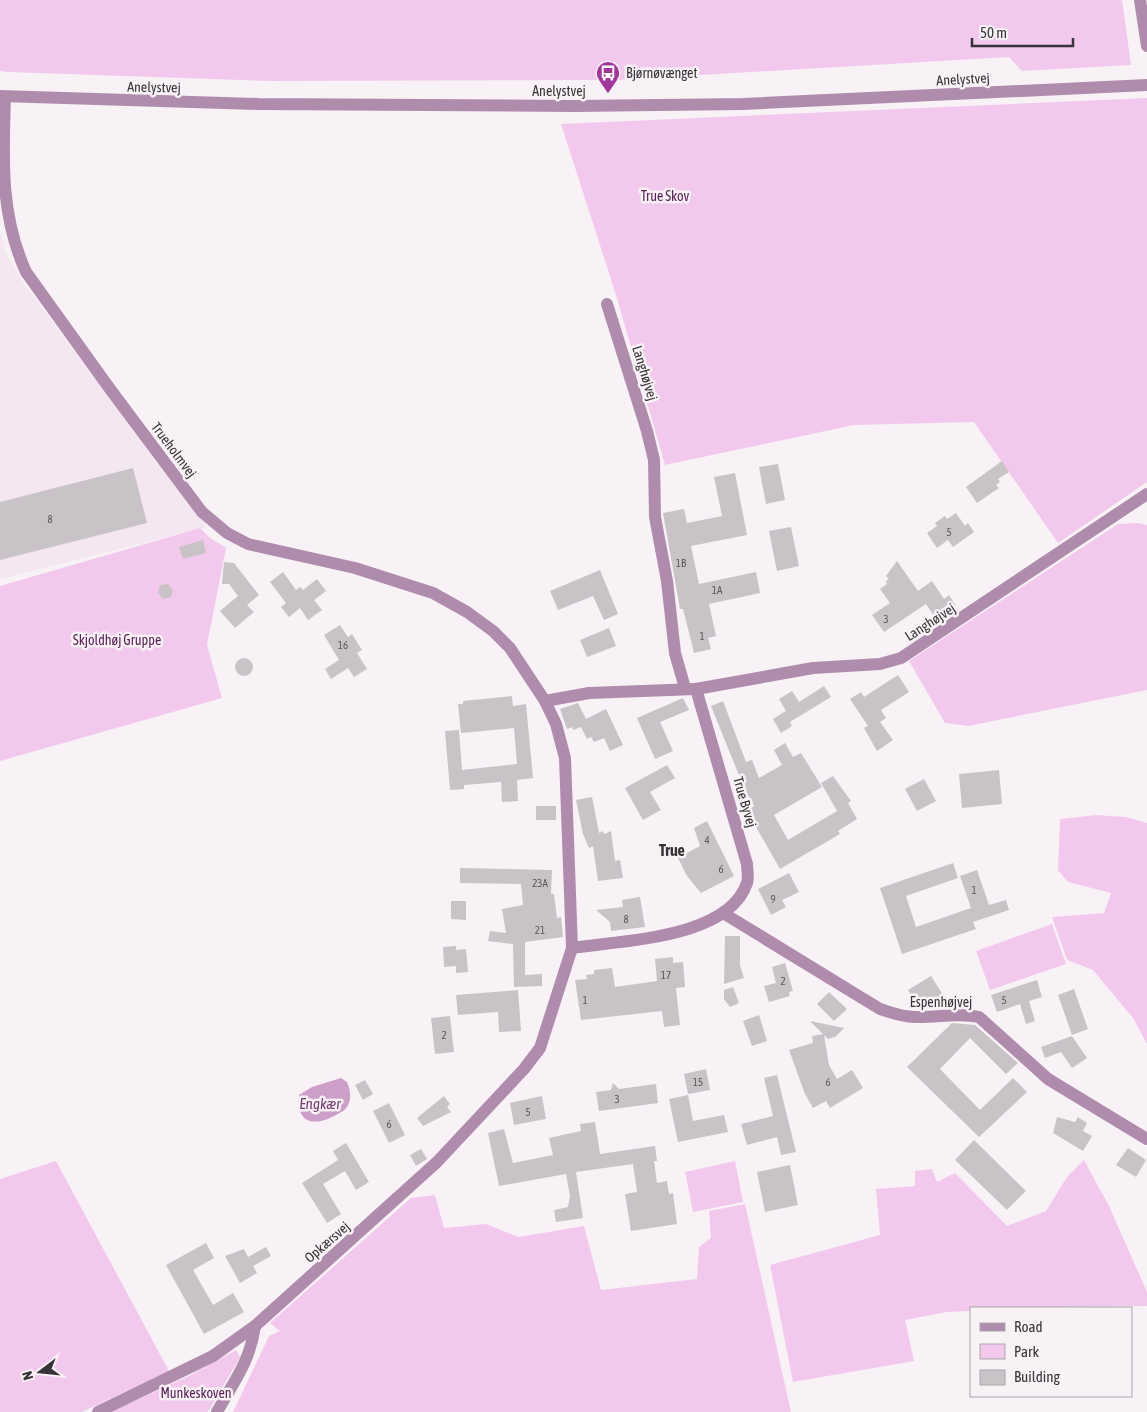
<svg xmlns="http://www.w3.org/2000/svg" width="1147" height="1412" font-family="'Asap Condensed',sans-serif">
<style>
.built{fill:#f4e7f2}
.green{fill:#f2c9ed}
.water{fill:#cd9ec8}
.building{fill:#c9c3c8}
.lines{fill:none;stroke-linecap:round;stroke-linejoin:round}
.minor{stroke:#b08cac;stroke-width:12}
.labels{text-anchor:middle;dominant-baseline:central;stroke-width:5;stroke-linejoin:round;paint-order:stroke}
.number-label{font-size:11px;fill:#5b585a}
.poi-label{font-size:14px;fill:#363436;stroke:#f8f2f7;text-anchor:start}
.street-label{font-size:14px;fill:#363436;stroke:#f8f2f7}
.park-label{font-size:14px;fill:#571f54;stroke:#f8f2f7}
.water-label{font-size:15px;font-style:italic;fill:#733a6f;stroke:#f8f2f7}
.quarter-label{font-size:16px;font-weight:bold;fill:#363436;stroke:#f8f2f7}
</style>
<rect width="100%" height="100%" fill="#f8f2f7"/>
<path class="built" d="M0 231 6 253 22 281 207 527 0 579Z"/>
<g class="green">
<path d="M0 0H1122L1131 65 1022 71 1009 57 616 80 272 81 8 72 0 71Z"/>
<path d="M1147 98V482L1058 543 974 422 854 425 665 465 616 295 561 124Z"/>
<path d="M1138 523 1147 525V690L968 726 945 723 909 661 1118 524Z"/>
<path d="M200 528 210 538 226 548 207 645 222 698 0 761V586Z"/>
<path d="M1096 815 1126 817 1147 823V1044L1133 1018 1093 970 1067 960 1052 917 1104 913 1111 893 1068 882 1058 870 1060 819Z"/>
<path d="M1052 924 1066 964 990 990 976 951Z"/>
<path d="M1084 1160 1109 1206 1147 1292V1306L971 1308V1311L947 1312 905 1320 914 1361 793 1382 770 1265 880 1235 876 1189 915 1186V1171L932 1169 937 1182 955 1173 1007 1226 1046 1211 1067 1177Z"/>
<path d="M56 1161 169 1371 82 1412H0V1179Z"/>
<path d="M735 1161 743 1202 693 1212 685 1172Z"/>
<path d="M435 1195 444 1228 486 1224 519 1237 584 1226 601 1290 697 1279 699 1247 711 1238 709 1211 745 1204 791 1412H233L269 1336 280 1331 270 1323 411 1198Z"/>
<path d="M236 1350 240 1357 208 1412H111L191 1375Z"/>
</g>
<path class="water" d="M341 1078 347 1082C350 1089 352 1098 348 1105 346 1110 340 1113 336 1115 314 1127 296 1124 299 1095L312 1087Z"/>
<g class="building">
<path d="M1002 461 1009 472 998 479 1000 482 996 485 999 488 977 503 966 487Z"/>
<path d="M778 464 785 500 766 504 759 467Z"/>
<path d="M133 468 147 523 0 560V502Z"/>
<path d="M735 473 747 535 691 546 699 584 756 572 760 593 709 604 716 636 708 638 711 649 694 653 683 609H680L663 513 684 509 687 523 722 516 714 477Z"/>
<path d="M956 513 965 526 968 523 974 532 953 547 948 540 937 548 927 533 937 526 935 523 945 516 947 519Z"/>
<path d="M791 527 799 566 777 571 769 531Z"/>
<path d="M203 540 206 553 183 559 179 547Z"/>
<path d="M897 561 918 591 932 581 944 599 949 595 956 606 946 613 944 609 934 616 926 604 884 632 872 615 890 603 880 589 887 584 886 581 889 579 886 576Z"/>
<path d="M224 562 234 563 259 595 247 605 254 612 235 628 220 611 238 596 229 584H222Z"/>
<path d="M600 570 618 614 604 620 593 596 558 610 550 591Z"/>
<path d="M283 572 296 590 300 587 303 590 317 579 326 591 314 600 322 610 308 620 300 608 289 617 281 607 286 603 270 582Z"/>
<path d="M168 584 173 590 171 597 163 599 158 593 160 585Z"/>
<path d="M340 625 348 637 352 634 362 650 357 653 367 669 354 677 348 668 331 679 325 669 339 660 324 635Z"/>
<path d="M609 628 616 646 587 657 580 640Z"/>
<circle cx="244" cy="667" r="9"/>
<path d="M898 675 909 692 881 710 886 718 880 722 893 740 877 751 864 728 868 726 850 699 861 692 864 697Z"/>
<path d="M824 686 831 697 790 722 792 726 781 733 773 719 786 711 779 699 792 691 799 702Z"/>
<path d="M512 696 513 706 526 704 533 778 517 780 518 801 502 802 501 782 464 785V789L450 790 445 731 459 730 462 770 517 764 514 728 461 733 458 704H463V701Z"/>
<path d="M683 698 689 710 660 722 673 751 655 759 637 718Z"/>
<path d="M723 701 746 762 752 760 759 778 782 765 774 750 785 743 793 757 801 753 822 787 774 815 788 840 837 811 821 783 833 776 851 801 848 803 857 819 838 831 840 834 780 869 747 811 754 806 745 790 711 706Z"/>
<path d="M578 703 586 719 606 709 623 745 610 751 604 738 594 742 591 737 587 739 581 727 573 730 572 727 567 729 560 709Z"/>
<path d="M667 765 675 778 650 792 661 810 643 820 625 788Z"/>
<path d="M999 770 1002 804 962 808 959 774Z"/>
<path d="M924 779 936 801 917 811 905 789Z"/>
<path d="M592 797 599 833 603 831 604 834 611 831 615 861 620 860 623 878 598 881 593 846 589 848 583 834 576 800Z"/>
<rect x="536" y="806" width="20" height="14"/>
<path d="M707 821 734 876 701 893 687 876 678 858 700 846 694 828Z"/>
<path d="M953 863 958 878 906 896 916 927 971 908 960 876 977 870 989 905 1006 900 1009 910 973 922 976 929 902 954 880 888Z"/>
<path d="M460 868 552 870 551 894H554L557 918 561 917 563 937 525 942V975L542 974V986L514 987 513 944 488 941 490 931 506 933 502 909 523 905 521 884 460 883Z"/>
<path d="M789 873 799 892 782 900 786 907 771 915 758 889Z"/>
<path d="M640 897 645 927 611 931 610 922 596 910 623 907 622 900Z"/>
<path d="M451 901H466V920L451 919Z"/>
<path d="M725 936H740V965L744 978 724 984Z"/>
<path d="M456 946V950L466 949 468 972 456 973V966L444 967 443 947Z"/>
<path d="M673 957V963L683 962 684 974 685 987 676 988 680 1025 664 1027 662 1011 581 1020 575 980 587 979 586 975 594 974V970L612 968 615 987 657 981 655 959Z"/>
<path d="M785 963 793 991 789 992 790 996 769 1002 764 986 776 983 772 967Z"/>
<path d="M931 976 943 995 924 1008 921 1004 918 1006 908 990Z"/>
<path d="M1037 980 1042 997 1029 1001 1035 1021 1026 1024 1020 1004 997 1012 991 995Z"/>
<path d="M733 987 739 1003 730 1007 724 999V990Z"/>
<path d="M1074 989 1088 1029 1072 1035 1058 995Z"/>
<path d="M518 990 521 1031 499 1032 498 1012 458 1015 456 995Z"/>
<path d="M829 992 847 1009 834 1021 817 1004Z"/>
<path d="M759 1015 767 1041 752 1046 743 1021Z"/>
<path d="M450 1016 454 1052 435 1054 431 1018Z"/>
<path d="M810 1021 844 1028 835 1037 828 1039 824 1035 829 1065 837 1079 852 1070 863 1088 830 1108 826 1101 813 1108 805 1094 789 1050 813 1043 812 1036 823 1034Z"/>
<path d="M952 1023 975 1025 1018 1063 1006 1074 970 1038 940 1069 980 1110 1013 1078 1027 1092 979 1137 907 1067Z"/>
<path d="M1072 1036 1087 1058 1072 1068 1061 1052 1045 1058 1041 1047Z"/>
<path d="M706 1069 710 1090 688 1094 684 1074Z"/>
<path d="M777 1075 796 1152 781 1155 777 1137 747 1145 741 1124 773 1116 764 1078Z"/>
<path d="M365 1080 373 1094 363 1100 355 1085Z"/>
<path d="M613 1083 619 1089 656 1084 658 1103 599 1111 596 1092 611 1090Z"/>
<path d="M688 1095 693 1121 724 1115 728 1132 678 1142 669 1099Z"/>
<path d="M444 1096 450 1104 447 1107 451 1112 423 1126 417 1118Z"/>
<path d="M542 1096 546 1119 514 1125 510 1103Z"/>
<path d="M389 1103 405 1135 389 1143 373 1111Z"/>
<path d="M1057 1117 1075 1122 1078 1117 1087 1123 1083 1131 1092 1136 1083 1151 1053 1133Z"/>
<path d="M595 1122 600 1154 655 1146 657 1161H654L657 1183 667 1181 669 1194 673 1193 677 1224 631 1231 625 1194 637 1192 633 1164 576 1172 583 1218 556 1222 554 1210 568 1207 570 1196 566 1174 499 1186 488 1133 504 1129 513 1163 553 1155 549 1138 581 1131 580 1124Z"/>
<path d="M974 1140 1026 1191 1007 1210 955 1160Z"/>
<path d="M346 1143 369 1182 356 1190 345 1171 323 1184 341 1214 327 1223 302 1183 338 1160 333 1151Z"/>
<path d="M1128 1148 1146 1160 1136 1177 1116 1165Z"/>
<path d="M421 1149 427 1159 416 1166 410 1155Z"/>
<path d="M790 1165 798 1205 765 1212 757 1172Z"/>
<path d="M206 1243 214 1258 193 1270 213 1305 233 1293 244 1312 204 1334 166 1265Z"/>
<path d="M266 1247 271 1256 253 1266 257 1273 240 1283 225 1256 244 1249 248 1257Z"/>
</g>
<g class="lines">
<g class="minor">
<path d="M1140 0 1147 46"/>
<path d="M0 96 259 104 575 106 743 104 1147 85"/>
<path d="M5 97C3 159 0 215 26 272L110 389 202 512 227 533 248 544 355 568 433 593 467 612 493 631 510 648 545 701 556 724 565 758 572 948 540 1048 524 1069 437 1162 255 1326 213 1356 98 1412"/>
<path d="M607 304 647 431 654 460 655 517 667 581 675 653 685 688"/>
<path d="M696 689 813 668 880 664 901 658 1147 494"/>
<path d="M545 701 589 693 696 689 747 864C747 870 749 877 747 883 728 939 622 940 572 948"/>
<path d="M723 913 880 1009C892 1013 902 1017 915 1017 937 1018 957 1012 979 1017L1048 1079 1147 1139"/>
<path d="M217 1412C234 1381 250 1362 255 1326"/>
</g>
</g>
<defs>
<g id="bus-pin" transform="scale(1.25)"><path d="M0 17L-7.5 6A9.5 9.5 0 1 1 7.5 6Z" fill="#a0389b" stroke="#f8f2f7"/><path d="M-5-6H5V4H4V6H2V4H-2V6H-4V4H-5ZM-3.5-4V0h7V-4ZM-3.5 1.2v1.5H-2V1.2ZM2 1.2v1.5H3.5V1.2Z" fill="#fff"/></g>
</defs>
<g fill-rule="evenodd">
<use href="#bus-pin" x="608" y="73"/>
</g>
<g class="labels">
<g class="number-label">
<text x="50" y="519">8</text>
<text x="949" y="532">5</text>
<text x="681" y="563">1B</text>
<text x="717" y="590">1A</text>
<text x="886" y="619">3</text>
<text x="702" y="636">1</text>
<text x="343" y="645">16</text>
<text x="707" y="840">4</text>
<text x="721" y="869">6</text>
<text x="540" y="883">23A</text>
<text x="974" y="890">1</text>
<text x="773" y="899">9</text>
<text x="626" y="919">8</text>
<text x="540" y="930">21</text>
<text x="666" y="975">17</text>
<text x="783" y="981">2</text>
<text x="585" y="1000">1</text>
<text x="1004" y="1000">5</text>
<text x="444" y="1035">2</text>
<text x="698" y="1082">15</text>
<text x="828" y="1082">6</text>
<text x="617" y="1099">3</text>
<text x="528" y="1112">5</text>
<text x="389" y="1124">6</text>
</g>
<g class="poi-label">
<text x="626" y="73">Bjørnøvænget</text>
</g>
<g class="street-label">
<text transform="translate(963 79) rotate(-3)">Anelystvej</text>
<text transform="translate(154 87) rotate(1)">Anelystvej</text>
<text x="559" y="91">Anelystvej</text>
<text transform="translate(645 373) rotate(73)">Langhøjvej</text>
<text transform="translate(174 450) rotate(53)">Trueholmvej</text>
<text transform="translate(930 622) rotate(-33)">Langhøjvej</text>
<text transform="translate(745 802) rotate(74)">True Byvej</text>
<text x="941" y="1002">Espenhøjvej</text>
<text transform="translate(327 1242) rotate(-41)">Opkærsvej</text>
</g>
<g class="park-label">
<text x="665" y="196">True Skov</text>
<text x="117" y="640">Skjoldhøj Gruppe</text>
<text x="196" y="1393">Munkeskoven</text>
</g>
<g class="water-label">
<text x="320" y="1103">Engkær</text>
</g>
<g class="quarter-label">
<text x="672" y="850">True</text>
</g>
</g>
<rect x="970" y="1307" width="162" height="90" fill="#f8f2f7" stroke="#aaa6aa"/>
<rect x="980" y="1323" width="25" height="8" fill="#b08cac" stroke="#aaa6aa"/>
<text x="1014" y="1332" font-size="15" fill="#363436">Road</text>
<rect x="980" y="1344" width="25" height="15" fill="#f2c9ed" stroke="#aaa6aa"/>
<text x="1014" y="1357" font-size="15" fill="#363436">Park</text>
<rect x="980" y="1370" width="25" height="15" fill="#c9c3c8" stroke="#aaa6aa"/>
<text x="1014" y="1382" font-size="15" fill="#363436">Building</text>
<g transform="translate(40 1372) rotate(254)" stroke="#f8f2f7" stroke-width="4" paint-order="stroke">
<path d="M0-4L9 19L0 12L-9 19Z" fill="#363436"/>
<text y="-8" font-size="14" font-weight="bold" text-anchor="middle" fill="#363436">N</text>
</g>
<path d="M972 38v8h101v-8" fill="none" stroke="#363436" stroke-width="2.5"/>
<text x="980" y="38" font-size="15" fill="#363436" stroke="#f8f2f7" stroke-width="4" paint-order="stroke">50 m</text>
</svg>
